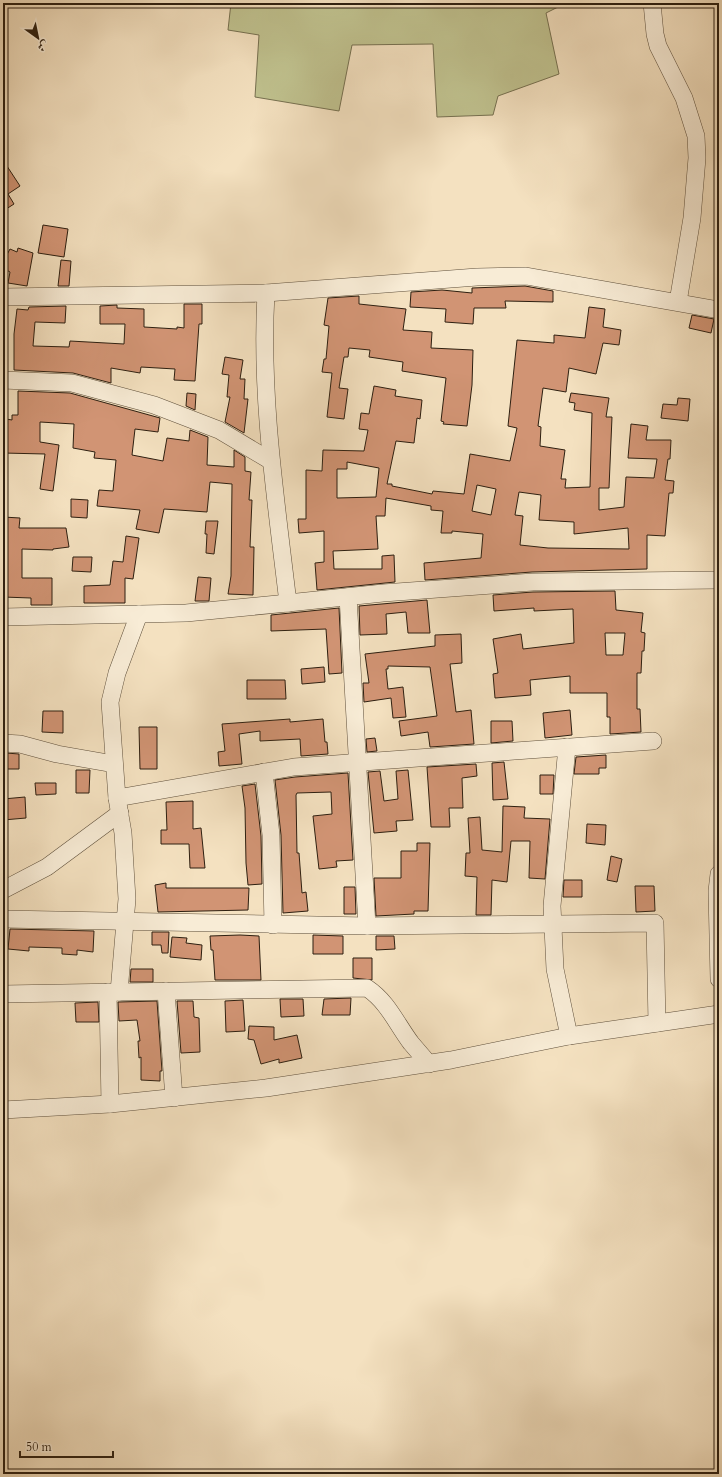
<svg xmlns="http://www.w3.org/2000/svg" width="722" height="1477" font-family="Cardo,Amiri,serif">
<style>
.green{fill:#c0c28f;stroke:#767050}
.building{fill:#d19474;stroke:#2d1f10;fill-rule:evenodd}
.lines{fill:none;stroke-linecap:round;stroke-linejoin:round}
.minor-casing{stroke:#5f503c;stroke-width:18}
.minor{stroke:#f8ecd6;stroke-width:17}
</style>
<rect width="100%" height="100%" fill="#f4e1c0"/>
<filter id="stains"><feTurbulence type="fractalNoise" baseFrequency=".005" numOctaves="4"/><feColorMatrix values="0 0 0 0 .2 0 0 0 0 .09 0 0 0 0 .02 0 0 0 .5 -.17"/></filter>
<radialGradient id="worn" r=".72"><stop offset=".6" stop-color="#630" stop-opacity="0"/><stop offset="1" stop-color="#630" stop-opacity=".3"/></radialGradient>
<path class="green" d="M231 3H566L546 13 559 74 498 96 493 115 437 117 433 44 352 45 339 111 255 97 259 35 228 30Z"/>
<g class="building">
<path d="M3 160 20 186 8 194 14 204 3 211Z"/>
<path d="M43 225 68 229 64 257 38 253Z"/>
<path d="M18 248 33 253 27 286 8 283 10 272 3 268V262L10 249 17 252Z"/>
<path d="M61 260 71 261 69 286H58Z"/>
<path d="M525 286 553 291V302L505 301 506 308H474L473 324 445 322 446 309 410 307 411 292 442 290 472 293V288Z"/>
<path d="M359 296V304L406 309 403 330 432 332 431 348 473 350 472 385 467 426 443 424 444 422 441 421 446 378 402 371 403 362 369 357 370 350 349 348 348 357H344L339 388 348 389 344 419 327 417 332 373 322 372 324 359H326L329 326 324 325 328 298Z"/>
<path d="M184 304H202V324H199L195 381 174 380 175 369 141 367 140 373 111 368V383L73 373 14 370V334L17 309 28 310 29 307 66 306 65 323 35 322 33 346 69 347 70 341 124 344 125 324H100V306L117 305V308L144 309V327L177 329V327L184 328Z"/>
<path d="M589 307 605 309 603 327 621 330 619 345 603 343 596 374 569 368 566 392 543 388 538 426 541 427 540 446 565 450 561 479H566L565 488 590 487 592 413 574 410 575 403 569 402 571 393 609 398 606 417H612L609 488H599V510L624 507 626 477 654 478 657 459 628 458 631 424 648 426 646 440H671L670 459H668L665 480 674 481 673 493H669L665 536 647 535V569L532 572 425 580 424 563 481 558 483 534 452 531V533H441L443 511 431 510V506L386 498 385 516H376L378 549 333 551 334 569H382V556L394 555 395 582 317 590 315 563 324 562V531L299 533 298 519H306V470L322 471 323 450 364 451 368 430 359 429 361 413 369 414 374 386 396 390 395 396 422 400 420 419 417 418 414 443 396 441 387 484H392V486L432 494 433 491 464 494 470 454 510 461 517 428 508 426 517 340 554 343V335L585 338ZM347 462 379 468 376 497 337 498V469H347ZM477 485 496 489 491 515 472 511ZM519 492 541 495 539 520 574 522V534L628 528 629 549 548 548 520 545 523 516 515 515Z"/>
<path d="M692 315 714 319 711 333 689 328Z"/>
<path d="M225 357 243 360 240 379H245L244 399H248L244 433 225 422 230 397H227L229 375 222 374Z"/>
<path d="M18 391 70 393 160 418 158 432 135 429 132 455 163 461 167 438 189 441 190 430 208 437 207 465 234 467V450L245 457V471L251 472 249 500H252L250 547H254L253 595 228 594 231 576 232 484 210 482 207 512 164 509 159 533 136 529 140 510 97 506 99 490 113 491 116 460 94 458 95 452 73 448 74 424 40 422V442L59 445 53 491 40 489 45 454 3 453 6 419 12 420V415H18Z"/>
<path d="M187 393 196 394 195 410 186 406Z"/>
<path d="M678 398 690 399 688 421 661 418 663 404 677 405Z"/>
<path d="M71 499 88 500 87 518 71 517Z"/>
<path d="M3 517 20 518 19 528H66L69 547 53 549V550L22 549V578H52V605H31V598L3 597Z"/>
<path d="M206 521H218L214 554 206 553 207 534H205Z"/>
<path d="M126 536 139 538 133 579 125 578V603H84V586L110 585 113 561 123 562Z"/>
<path d="M73 557H92L91 572 72 571Z"/>
<path d="M198 577 211 578 209 601H195Z"/>
<path d="M615 591 616 610 643 613 641 632 645 633 644 651H642L641 673H637V709H640L641 732 610 734V717H607V693H570V676L530 680 531 695 495 698 493 674 498 673 493 639 521 634 523 649 574 643 573 609 534 611V608L494 611 493 595 533 592ZM605 633H625L623 655H606Z"/>
<path d="M427 600 430 633H408L406 612 386 614 387 634 360 635 359 606Z"/>
<path d="M339 608 342 673 329 674 326 629 271 631V615Z"/>
<path d="M461 634 462 663 450 664 456 712 471 710 474 744 430 747 428 732 401 736 399 721 437 716 430 667 388 666V669H386L388 689 403 687 406 717 393 718 391 698 364 702 363 683H369L365 654 435 646V635Z"/>
<path d="M324 667 325 682 302 684 301 669Z"/>
<path d="M247 680H285L286 699H247Z"/>
<path d="M570 710 572 735 545 738 543 713Z"/>
<path d="M43 711H63V733L42 732Z"/>
<path d="M290 719V722L323 719 325 742H327L328 754 301 756 300 739 260 741V731L239 734 242 764 219 766 218 752 225 751 222 724Z"/>
<path d="M491 721H512L513 741 491 743Z"/>
<path d="M139 727H157V769H140Z"/>
<path d="M375 738 377 751 367 752 366 739Z"/>
<path d="M6 753 19 754V769H6Z"/>
<path d="M606 755V768H599V774H574L576 757Z"/>
<path d="M504 762 508 799 493 800 492 763Z"/>
<path d="M476 764 477 776 462 778 463 808H449L450 827H431L427 767Z"/>
<path d="M76 770H90L89 793H76Z"/>
<path d="M408 770 413 820 396 821 397 831 374 833 368 772 380 771 384 801 398 799 396 771Z"/>
<path d="M348 773 353 860 336 861 337 867 319 869 313 816 332 814 331 792 297 793 296 795 297 853H299L302 893 306 892 308 911 283 913 281 835 275 780 295 777Z"/>
<path d="M540 775H554L553 794H540Z"/>
<path d="M35 783H56V794L36 795Z"/>
<path d="M255 784 261 836 262 884 248 885 246 863 245 808 242 786Z"/>
<path d="M25 797 26 818 3 820V799Z"/>
<path d="M193 801V829L201 828 205 868H190L189 844H161V830H167L166 802Z"/>
<path d="M503 806 525 807 524 818 550 819 545 879 529 878 530 841H511L507 882 492 880 491 915H476L477 877 465 876 466 853H470L468 818 480 817 482 850 502 852Z"/>
<path d="M587 824 606 825 605 845 586 843Z"/>
<path d="M417 843H430L428 911H414V914L376 916 374 878H401V851H417Z"/>
<path d="M611 856 622 859 617 882 607 880Z"/>
<path d="M564 880H582V897H563Z"/>
<path d="M166 883V888H249L248 910 158 912 155 885Z"/>
<path d="M635 886H654L655 911 636 912Z"/>
<path d="M344 887H355L356 914H344Z"/>
<path d="M10 929 94 931 93 952 77 950V955L62 954V948L29 947V951L8 949Z"/>
<path d="M152 932H169L168 953H162L161 945H152Z"/>
<path d="M240 935 259 936 261 980H215L213 950H211L210 936Z"/>
<path d="M313 935 343 936V954H313Z"/>
<path d="M376 936H394L395 949 376 950Z"/>
<path d="M172 937 187 938 186 943 202 945 201 960 170 957Z"/>
<path d="M353 958H372V980L353 978Z"/>
<path d="M131 969H153V982H130Z"/>
<path d="M351 998 350 1015H322L324 999Z"/>
<path d="M280 999H303L304 1016 281 1017Z"/>
<path d="M243 1000 245 1031 226 1032 225 1001Z"/>
<path d="M157 1001 162 1071H160V1081L141 1080V1057L139 1058 138 1041H140L137 1020 119 1021 118 1002Z"/>
<path d="M177 1001H193L194 1017 199 1018 200 1052 181 1053Z"/>
<path d="M98 1002 99 1022H76L75 1003Z"/>
<path d="M249 1026 274 1027V1040L297 1035 302 1058 279 1063V1059L261 1064 254 1040 248 1039Z"/>
</g>
<g class="lines">
<g class="minor-casing">
<g id="minor">
<path d="M652 3 655 34 658 46 684 98 696 136 697 158 692 218 678 302"/>
<path d="M266 293 477 277 526 276 719 310"/>
<path d="M3 297 266 293C260 397 276 500 288 603L383 593 533 582 719 580"/>
<path d="M3 380 72 383 154 405 219 430 271 461"/>
<path d="M348 597 367 926"/>
<path d="M3 617 186 613 288 603"/>
<path d="M3 743 20 744 57 754 114 764"/>
<path d="M567 747 552 906 555 969 569 1036"/>
<path d="M264 772 271 835 273 925"/>
<path d="M117 798 294 767 653 741"/>
<path d="M719 874 717 891 719 979"/>
<path d="M3 890 47 867 120 813"/>
<path d="M3 919 367 926 655 923 657 1023"/>
<path d="M166 991 174 1098"/>
<path d="M108 992 110 1104"/>
<path d="M119 992 127 899 123 833 117 798 110 702 117 673 139 614"/>
<path d="M3 994 367 988C388 1002 396 1023 411 1043 417 1050 423 1057 429 1064"/>
<path d="M3 1110 110 1104 266 1088 451 1060 569 1036 719 1014"/>
</g>
</g>
<use href="#minor" class="minor"/>
</g>
<rect width="722" height="1477" fill="none" stroke="#f4e1c0" stroke-width="16"/>
<rect x="4" y="4" width="714" height="1469" fill="none" stroke="#2d1f10" stroke-width="2"/>
<rect x="8" y="8" width="706" height="1461" fill="none" stroke="#2d1f10"/>
<g transform="translate(38 38) rotate(147)" stroke="#f8ecd6" stroke-width="3" paint-order="stroke">
<path d="M0-3L7 15L0 10L-7 15Z" fill="#2d1f10"/>
<text y="-6" font-size="11" font-weight="bold" text-anchor="middle" fill="#2d1f10">ش</text>
</g>
<path d="M20 1451v6h93v-6" fill="none" stroke="#2d1f10" stroke-width="2"/>
<text x="26" y="1451" font-size="12" fill="#2d1f10" stroke="#f8ecd6" stroke-width="3" paint-order="stroke">50 m</text>
<rect width="100%" height="100%" filter="url(#stains)"/>
<rect width="100%" height="100%" fill="url(#worn)"/>
</svg>
